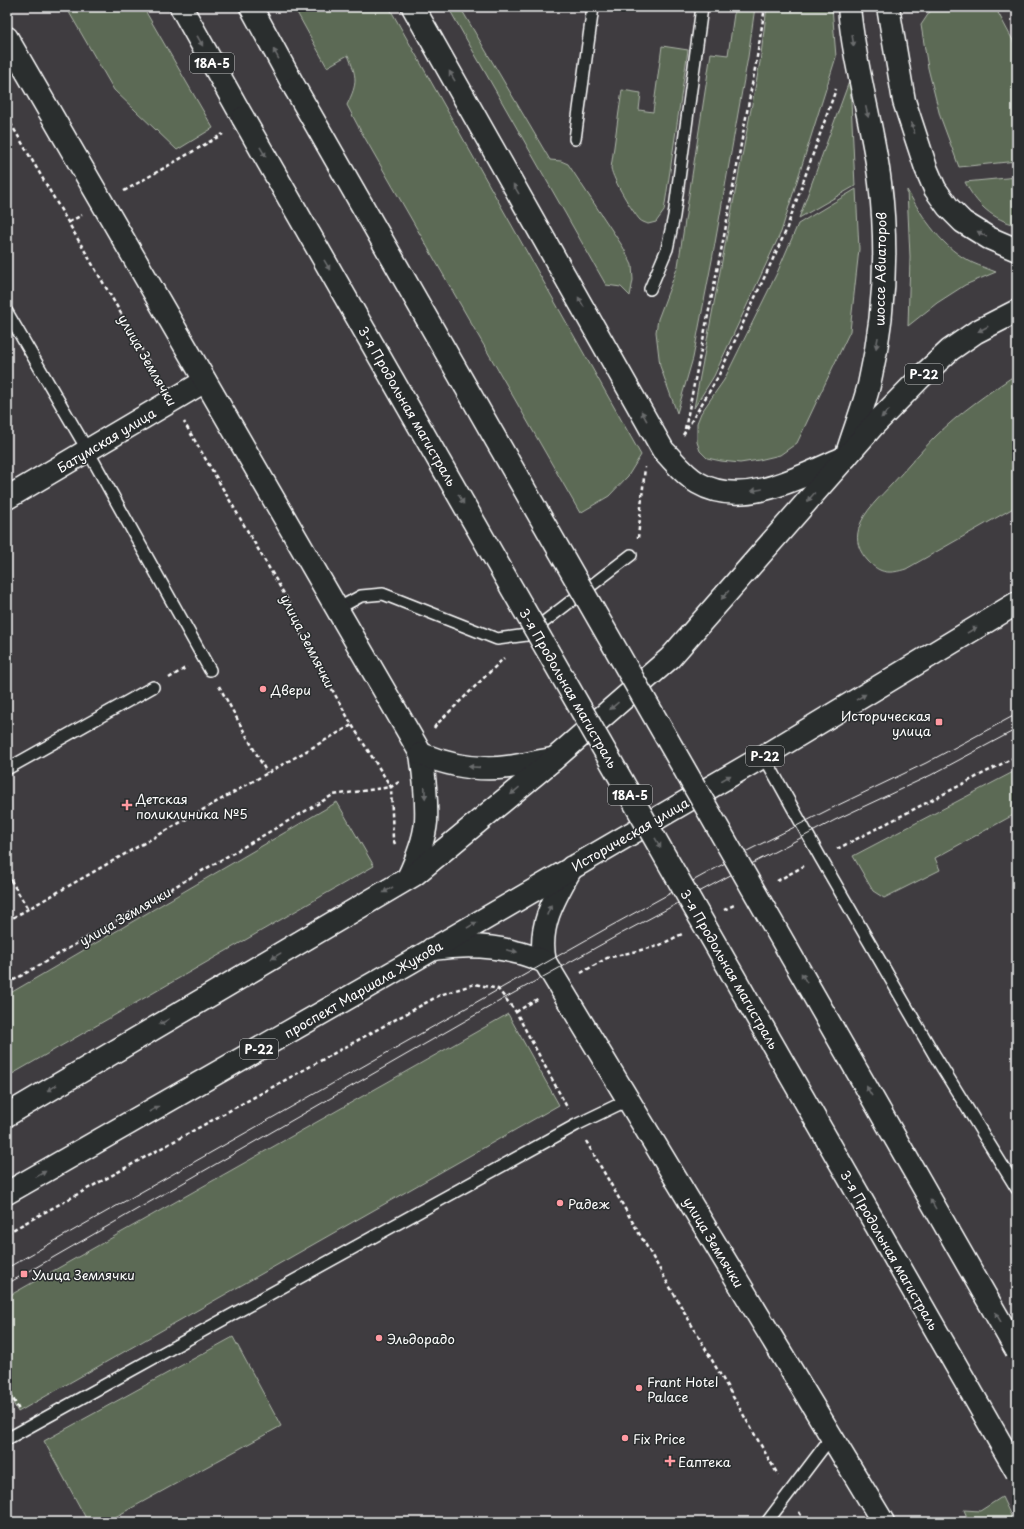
<svg xmlns="http://www.w3.org/2000/svg" width="1024" height="1529" font-family="'Playpen Sans',sans-serif">
<style>
.green{fill:#5c6b54;stroke:#aeb5aa}
.lines{fill:none;stroke-linecap:round;stroke-linejoin:round}
.lane-casing{stroke:#fff;stroke-width:14}
.street-casing{stroke:#fff;stroke-width:25}
.secondary-casing{stroke:#fff;stroke-width:25}
.primary-casing{stroke:#fff;stroke-width:25}
.highway-casing{stroke:#fff;stroke-width:25}
.path{stroke:#fff;stroke-width:2.5;stroke-dasharray:4 3;stroke-linecap:butt}
.lane{stroke:#2a2d2e;stroke-width:11}
.street{stroke:#2a2d2e;stroke-width:22}
.secondary{stroke:#2a2d2e;stroke-width:22}
.primary{stroke:#2a2d2e;stroke-width:22}
.highway{stroke:#2a2d2e;stroke-width:22}
.tram{stroke:#fff;stroke-width:1}
.highway-bridge-casing{stroke:#fff;stroke-width:25;stroke-linecap:butt}
.highway-bridge{stroke:#2a2d2e;stroke-width:22}
.oneway{fill:#6a6c6d}
.poi-dot{fill:#ff9aa2;stroke:#2a2d2e;stroke-width:1.5}
.labels{text-anchor:middle;dominant-baseline:central;stroke-width:3;stroke-linejoin:round;paint-order:stroke}
.shield{fill:#2a2d2e;stroke:#bfc0c0;stroke-width:1}
.shield-label{font-size:12px;font-weight:bold;fill:#fff}
.street-label{font-size:13px;fill:#fff;stroke:#2a2d2e}
.poi-label{font-size:13px;fill:#fff;stroke:#2a2d2e;text-anchor:start}
</style>
<rect width="100%" height="100%" fill="#3f3c40"/>
<filter id="ink" filterUnits="userSpaceOnUse"><feTurbulence type="fractalNoise" baseFrequency=".025" numOctaves="2"/><feDisplacementMap in="SourceGraphic" scale="8" xChannelSelector="R" yChannelSelector="G"/><feConvolveMatrix kernelMatrix="1 2 1 2 8 2 1 2 1" color-interpolation-filters="sRGB"/></filter>
<g filter="url(#ink)">
<g class="green">
<path d="M66 7H143L213 128 177 150 114 90Z"/>
<path d="M294 7H389L641 455 628 476 609 496 580 513 358 126 347 105C358 82 357 78 348 55L327 67Z"/>
<path d="M448 7H460L550 160 561 161 568 164 623 247 632 265 633 280 630 296 621 287 606 285Z"/>
<path d="M735 7H755L748 57 712 260 693 358 677 413 660 366 656 332 658 319 678 266 711 53 728 55Z"/>
<path d="M767 7H832L836 57 781 232 714 376 694 408 760 62Z"/>
<path d="M933 7H995L1017 48V161L959 167 940 116 928 68 921 25Z"/>
<path d="M662 46 688 50 664 211 656 222 648 224C646 223 642 222 640 220 632 211 613 180 611 168L622 90 641 93 639 110 653 112Z"/>
<path d="M850 79 855 186 799 218Z"/>
<path d="M1017 177V225C993 220 976 204 965 182Z"/>
<path d="M856 189 859 249 850 331 797 443 780 455 759 460 740 463 721 461 707 458 700 451 697 442V423L701 413 724 380 777 273 798 224Z"/>
<path d="M907 190C923 218 943 249 973 263 980 266 988 269 996 272L965 285 937 303 908 326 910 257Z"/>
<path d="M1017 374V506L906 569C890 574 880 574 868 561 859 551 855 541 859 528 863 512 881 496 892 484 906 469 920 452 935 437 959 413 988 393 1017 374Z"/>
<path d="M1017 770V813L935 858 940 870 884 898 873 891 853 856Z"/>
<path d="M337 802 374 866 7 1077V995Z"/>
<path d="M508 1014 559 1105 18 1412 7 1392V1297Z"/>
<path d="M233 1337 281 1426 106 1522H88L44 1441Z"/>
<path d="M1002 1497 1014 1522H969L964 1510 980 1511Z"/>
</g>
<g class="lines">
<g class="lane-casing">
<g id="lane">
<path d="M575 139 593 7"/>
<path d="M650 289 667 249 674 216 702 7"/>
<path d="M7 312 88 451 210 670"/>
<path d="M337 609 361 596 383 594 497 639 527 635 631 555"/>
<path d="M764 756 820 857 935 1056 1017 1189"/>
<path d="M7 769 153 687"/>
<path d="M7 1439 576 1125 628 1100"/>
<path d="M767 1522 832 1436"/>
</g>
</g>
<g class="street-casing">
<path id="street" d="M7 498 205 381"/>
</g>
<g class="secondary-casing">
<g id="secondary">
<path d="M7 38 421 754C424 774 427 802 426 822 424 842 416 861 408 878"/>
<path d="M421 754C448 765 479 771 508 767 524 765 539 761 554 759"/>
<path d="M572 867C555 897 537 926 545 962L883 1522"/>
<path d="M432 949C459 945 489 945 515 952 526 954 535 958 545 962"/>
</g>
</g>
<g class="primary-casing">
<g id="primary">
<path d="M888 7 904 101 926 168 935 189 948 207 963 222 989 238 1017 250"/>
<path d="M846 457C853 433 863 409 869 385 884 320 888 249 880 183 873 124 854 67 849 7"/>
</g>
</g>
<g class="highway-casing">
<g id="highway">
<path d="M181 7 243 118"/>
<path d="M251 7 295 88"/>
<path d="M413 7 663 450C674 461 684 475 698 483 742 509 800 477 841 459"/>
<path d="M7 1115 414 875 554 759 670 658 873 426 921 377 950 350 976 332 1017 311"/>
<path d="M7 1193 409 963 764 756 1017 603"/>
</g>
</g>
<g class="path">
<path d="M919 12 923 7"/>
<path d="M7 117 159 379"/>
<path d="M124 191 223 134"/>
<path d="M69 222 82 215"/>
<path d="M685 429 725 231 756 63 765 7"/>
<path d="M683 435 718 377 785 233 836 89"/>
<path d="M638 538 645 467"/>
<path d="M169 678 187 667"/>
<path d="M219 686 267 773"/>
<path d="M434 728 436 725 504 658"/>
<path d="M395 844 393 839 391 787 399 782"/>
<path d="M837 849 1017 756"/>
<path d="M7 874 28 909"/>
<path d="M777 881 804 866"/>
<path d="M724 910 734 905"/>
<path d="M7 921 352 725"/>
<path d="M581 973 607 958 658 946 682 934"/>
<path d="M7 984 333 795 391 787 352 725 301 634 300 621 184 422"/>
<path d="M516 1012 539 998"/>
<path d="M586 1141 778 1475"/>
<path d="M7 1233 440 995 475 984 498 989 516 1012 568 1109"/>
<path d="M7 1387 19 1410"/>
<path d="M799 1512 805 1522"/>
</g>
<use href="#lane" class="lane"/>
<use href="#street" class="street"/>
<use href="#secondary" class="secondary"/>
<use href="#primary" class="primary"/>
<use href="#highway" class="highway"/>
<g class="tram">
<path d="M7 1268 609 927 747 851 830 809 926 763 1017 714"/>
<path d="M7 1284 505 998 615 937 753 863 835 820 931 775 1017 729"/>
</g>
<g class="highway-bridge-casing">
<g id="highway-bridge">
<path d="M295 88 1017 1351"/>
<path d="M243 118 1017 1472"/>
</g>
</g>
<use href="#highway-bridge" class="highway-bridge"/>
</g>
<defs><path id="oneway-solid" d="M-6-.8H1V-3.2L6.5 0L1 3.2V.8H-6Z"/></defs>
<g class="oneway">
<use href="#oneway-solid" transform="translate(200 41) rotate(61)"/>
<use href="#oneway-solid" transform="translate(853 41) rotate(81)"/>
<use href="#oneway-solid" transform="translate(276 54) rotate(-119)"/>
<use href="#oneway-solid" transform="translate(452 76) rotate(-120)"/>
<use href="#oneway-solid" transform="translate(867 112) rotate(77)"/>
<use href="#oneway-solid" transform="translate(913 128) rotate(-107)"/>
<use href="#oneway-solid" transform="translate(263 152) rotate(60)"/>
<use href="#oneway-solid" transform="translate(516 189) rotate(-120)"/>
<use href="#oneway-solid" transform="translate(982 234) rotate(-149)"/>
<use href="#oneway-solid" transform="translate(327 265) rotate(60)"/>
<use href="#oneway-solid" transform="translate(581 302) rotate(-120)"/>
<use href="#oneway-solid" transform="translate(983 329) rotate(152)"/>
<use href="#oneway-solid" transform="translate(877 343) rotate(100)"/>
<use href="#oneway-solid" transform="translate(885 414) rotate(135)"/>
<use href="#oneway-solid" transform="translate(644 416) rotate(-119)"/>
<use href="#oneway-solid" transform="translate(757 490) rotate(170)"/>
<use href="#oneway-solid" transform="translate(811 497) rotate(131)"/>
<use href="#oneway-solid" transform="translate(461 499) rotate(60)"/>
<use href="#oneway-solid" transform="translate(725 595) rotate(131)"/>
<use href="#oneway-solid" transform="translate(972 630) rotate(-31)"/>
<use href="#oneway-solid" transform="translate(861 697) rotate(-31)"/>
<use href="#oneway-solid" transform="translate(614 706) rotate(139)"/>
<use href="#oneway-solid" transform="translate(474 767) rotate(-176)"/>
<use href="#oneway-solid" transform="translate(726 778) rotate(-30)"/>
<use href="#oneway-solid" transform="translate(515 791) rotate(140)"/>
<use href="#oneway-solid" transform="translate(425 793) rotate(88)"/>
<use href="#oneway-solid" transform="translate(658 843) rotate(60)"/>
<use href="#oneway-solid" transform="translate(388 890) rotate(149)"/>
<use href="#oneway-solid" transform="translate(549 910) rotate(-68)"/>
<use href="#oneway-solid" transform="translate(472 925) rotate(-31)"/>
<use href="#oneway-solid" transform="translate(512 951) rotate(12)"/>
<use href="#oneway-solid" transform="translate(276 956) rotate(149)"/>
<use href="#oneway-solid" transform="translate(804 978) rotate(-120)"/>
<use href="#oneway-solid" transform="translate(164 1022) rotate(149)"/>
<use href="#oneway-solid" transform="translate(52 1088) rotate(149)"/>
<use href="#oneway-solid" transform="translate(869 1091) rotate(-120)"/>
<use href="#oneway-solid" transform="translate(154 1109) rotate(-30)"/>
<use href="#oneway-solid" transform="translate(41 1174) rotate(-30)"/>
<use href="#oneway-solid" transform="translate(933 1204) rotate(-120)"/>
<use href="#oneway-solid" transform="translate(998 1317) rotate(-120)"/>
</g>
</g>
<g class="poi-dot">
<circle cx="263" cy="689" r="4"/>
<rect x="935" y="718" width="8" height="8" rx="2"/>
<path d="M125 799h4v4h4v4h-4v4h-4v-4h-4v-4h4z"/>
<circle cx="560" cy="1203" r="4"/>
<rect x="20" y="1270" width="8" height="8" rx="2"/>
<circle cx="379" cy="1338" r="4"/>
<circle cx="639" cy="1388" r="4"/>
<circle cx="625" cy="1438" r="4"/>
<path d="M668 1455h4v4h4v4h-4v4h-4v-4h-4v-4h4z"/>
</g>
<g class="labels">
<g class="shield">
<rect x="190" y="53" width="44" height="20" rx="3"/>
<rect x="905" y="364" width="38" height="20" rx="3"/>
<rect x="746" y="746" width="38" height="20" rx="3"/>
<rect x="608" y="785" width="44" height="20" rx="3"/>
<rect x="240" y="1039" width="38" height="20" rx="3"/>
</g>
<g class="shield-label">
<text x="212" y="63">18А-5</text>
<text x="924" y="374">Р-22</text>
<text x="765" y="756">Р-22</text>
<text x="630" y="795">18А-5</text>
<text x="259" y="1049">Р-22</text>
</g>
<g class="street-label">
<text transform="translate(880 269) rotate(-89)">шоссе Авиаторов</text>
<text transform="translate(148 360) rotate(60)">улица Землячки</text>
<text transform="translate(408 406) rotate(60)">3-я Продольная магистраль</text>
<text transform="translate(106 440) rotate(-31)">Батумская улица</text>
<text transform="translate(308 641) rotate(63)">улица Землячки</text>
<text transform="translate(569 688) rotate(60)">3-я Продольная магистраль</text>
<text transform="translate(630 834) rotate(-30)">Историческая улица</text>
<text transform="translate(125 916) rotate(-30)">улица Землячки</text>
<text transform="translate(730 969) rotate(60)">3-я Продольная магистраль</text>
<text transform="translate(363 989) rotate(-30)">проспект Маршала Жукова</text>
<text transform="translate(714 1242) rotate(59)">улица Землячки</text>
<text transform="translate(890 1250) rotate(60)">3-я Продольная магистраль</text>
</g>
<g class="poi-label">
<text x="271" y="689">Двери</text>
<text x="931" y="715" text-anchor="end">Историческая<tspan x="931" dy="15">улица</tspan></text>
<text x="136" y="798">Детская<tspan x="136" dy="15">поликлиника №5</tspan></text>
<text x="568" y="1203">Радеж</text>
<text x="32" y="1274">Улица Землячки</text>
<text x="387" y="1338">Эльдорадо</text>
<text x="647" y="1381">Frant Hotel<tspan x="647" dy="15">Palace</tspan></text>
<text x="633" y="1438">Fix Price</text>
<text x="678" y="1461">Еаптека</text>
</g>
</g>
<rect width="1024" height="1529" fill="none" stroke="#2a2d2e" stroke-width="24"/>
<rect x="12" y="12" width="1000" height="1505" fill="none" stroke="#fff" stroke-width="1.5" filter="url(#ink)"/>
</svg>
